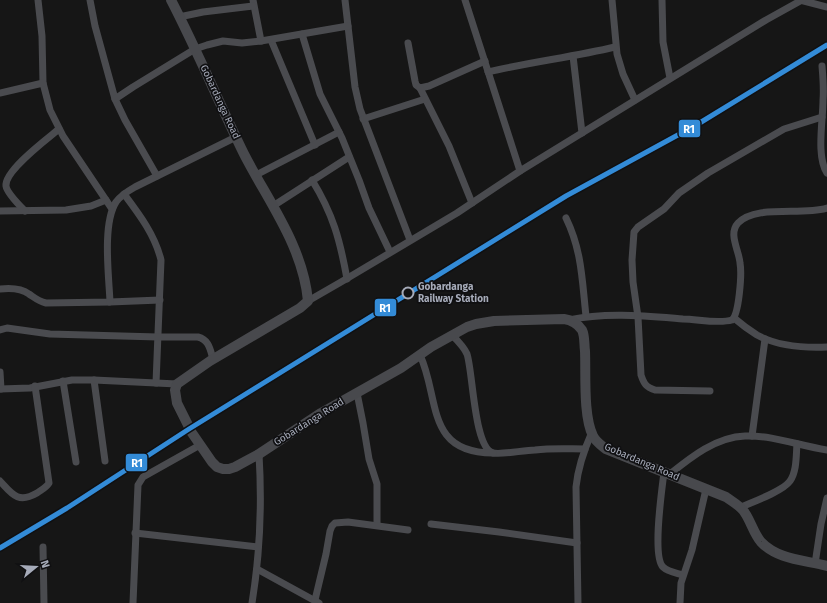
<svg xmlns="http://www.w3.org/2000/svg" width="827" height="603" font-family="'Fira Sans',sans-serif">
<style>
.lines{fill:none;stroke-linecap:round;stroke-linejoin:round}
.minor{stroke:#4a4b4f;stroke-width:7}
.secondary{stroke:#48494d;stroke-width:10}
.rail-1-casing{stroke:#101012;stroke-width:8}
.rail-1{stroke:#338bd7;stroke-width:5}
.stop-dot{fill:#101012;stroke:#a6abb9;stroke-width:2}
.labels{text-anchor:middle;dominant-baseline:central;stroke-width:3.5;stroke-linejoin:round;paint-order:stroke}
.street-label{font-size:10px;fill:#a6abb9;stroke:#101012}
.stop-label{font-size:10px;font-weight:bold;fill:#a6abb9;stroke:#101012;text-anchor:start}
.line-badge{stroke:#101012;stroke-width:1.5}
.badge-label{font-size:11px;text-anchor:middle;font-weight:bold;fill:#fff}
</style>
<rect width="100%" height="100%" fill="#161616"/>
<g class="lines">
<g class="minor">
<path d="M38 0 42 36 43 83 50 110 63 136 112 209"/>
<path d="M90 0 95 26 115 99 125 120 157 176"/>
<path d="M253 0 261 41"/>
<path d="M345 0 355 87 360 109 410 240"/>
<path d="M465 0 520 171"/>
<path d="M612 0 617 54 623 74 635 100"/>
<path d="M662 0 663 42 670 78"/>
<path d="M800 0 827 7"/>
<path d="M179 17 203 12 253 6"/>
<path d="M302 34 320 94 342 138 359 180 369 208 390 252"/>
<path d="M271 40 315 145"/>
<path d="M408 43 415 81 416 85 420 88 429 86 485 61"/>
<path d="M573 56 582 133"/>
<path d="M822 66C823 78 824 89 823 100 823 121 816 156 827 173"/>
<path d="M488 72C530 62 573 57 615 47"/>
<path d="M420 88 449 146 472 203"/>
<path d="M0 93 43 83"/>
<path d="M115 99 133 87 195 49 207 45 223 41 242 43 261 41 348 26"/>
<path d="M363 119 425 99"/>
<path d="M256 175 339 132"/>
<path d="M312 180C333 214 340 240 347 279"/>
<path d="M124 194C139 214 155 235 161 260L156 383"/>
<path d="M273 206 349 157"/>
<path d="M0 211 66 210 91 206 106 200"/>
<path d="M25 211C20 206 7 193 6 186 4 171 47 139 59 129"/>
<path d="M566 218C582 251 582 280 586 316"/>
<path d="M0 289C9 288 21 288 29 294 35 298 38 301 46 303L110 302 160 300"/>
<path d="M308 301 341 282 457 213 520 171 766 20 802 0"/>
<path d="M110 302C109 277 102 224 116 202 121 195 128 191 135 187L236 137"/>
<path d="M734 318C741 324 749 330 757 335 777 346 804 348 827 347"/>
<path d="M569 320C606 312 645 316 683 319 697 319 718 324 732 320 739 314 742 274 740 263 739 250 728 234 738 223 756 204 802 216 827 208"/>
<path d="M0 330 7 328 50 334 158 337H198C209 340 210 349 213 359"/>
<path d="M452 335C458 341 464 347 467 354 473 372 474 448 493 453 502 455 524 450 535 450 552 448 568 449 585 449"/>
<path d="M420 355C440 398 425 453 493 453"/>
<path d="M0 372 1 389"/>
<path d="M94 380 105 461"/>
<path d="M63 381 76 462"/>
<path d="M0 389 30 388 72 380H94L177 384"/>
<path d="M710 391 655 390C646 387 644 384 641 375L638 317 633 282 632 260 634 232 638 227 664 209 679 193 708 173 784 129 822 117"/>
<path d="M357 393 363 423 369 459 377 484V525"/>
<path d="M752 436 765 339"/>
<path d="M664 472C662 489 652 556 663 567 668 572 677 573 683 575"/>
<path d="M670 474C691 457 716 437 745 436 773 435 800 446 827 450"/>
<path d="M0 481C12 494 18 504 37 493 41 490 46 488 49 483L35 386"/>
<path d="M741 507C753 502 783 491 790 481 797 471 796 455 797 444"/>
<path d="M431 524 499 532 577 543"/>
<path d="M135 533 258 547"/>
<path d="M43 547 44 603"/>
<path d="M815 564 821 524 827 498"/>
<path d="M257 569 319 603"/>
<path d="M315 600 326 554 330 531 332 526 335 523 348 522 408 530"/>
<path d="M133 603 138 485 143 477 200 445"/>
<path d="M252 603C260 554 262 503 259 454"/>
<path d="M578 603 576 487C578 467 584 450 592 432"/>
<path d="M680 603 681 583 692 550 706 489"/>
</g>
<path class="secondary" d="M171 0C197 50 219 103 244 154 268 201 303 246 308 301L300 308 210 361 177 384 175 390 177 403 192 433 212 462 217 467 223 469H229L235 467 259 454 321 413 401 368 431 347 467 327 476 324 494 321 564 319C571 320 578 324 582 330 585 336 584 344 585 351 586 374 583 416 593 436 596 442 601 445 606 449L726 497C733 502 741 506 745 513 751 522 754 534 761 542 778 560 805 560 827 566"/>
<g class="rail-1-casing">
<path id="rail-1" d="M0 548 67 508 189 429 566 196 698 124 827 45"/>
</g>
<use href="#rail-1" class="rail-1"/>
</g>
<circle class="stop-dot" cx="408" cy="293" r="5.5"/>
<g class="labels">
<g class="street-label">
<text transform="translate(220 102) rotate(65)">Gobardanga Road</text>
<text transform="translate(309 422) rotate(-32)">Gobardanga Road</text>
<text transform="translate(642 462) rotate(23)">Gobardanga Road</text>
</g>
<g class="stop-label">
<text x="418" y="287">Gobardanga<tspan x="418" dy="12">Railway Station</tspan></text>
</g>
</g>
<g class="line-badge">
<rect x="678" y="119" width="23" height="19" rx="4" fill="#338bd7"/>
<rect x="374" y="298" width="23" height="19" rx="4" fill="#338bd7"/>
<rect x="125" y="453" width="23" height="19" rx="4" fill="#338bd7"/>
</g>
<g class="badge-label">
<text x="689" y="133">R1</text>
<text x="385" y="312">R1</text>
<text x="137" y="467">R1</text>
</g>
<g transform="translate(36 567) rotate(72)" stroke="#101012" stroke-width="3" paint-order="stroke">
<path d="M0-3L7 15L0 10L-7 15Z" fill="#a6abb9"/>
<text y="-6" font-size="11" font-weight="bold" text-anchor="middle" fill="#a6abb9">N</text>
</g>
</svg>
